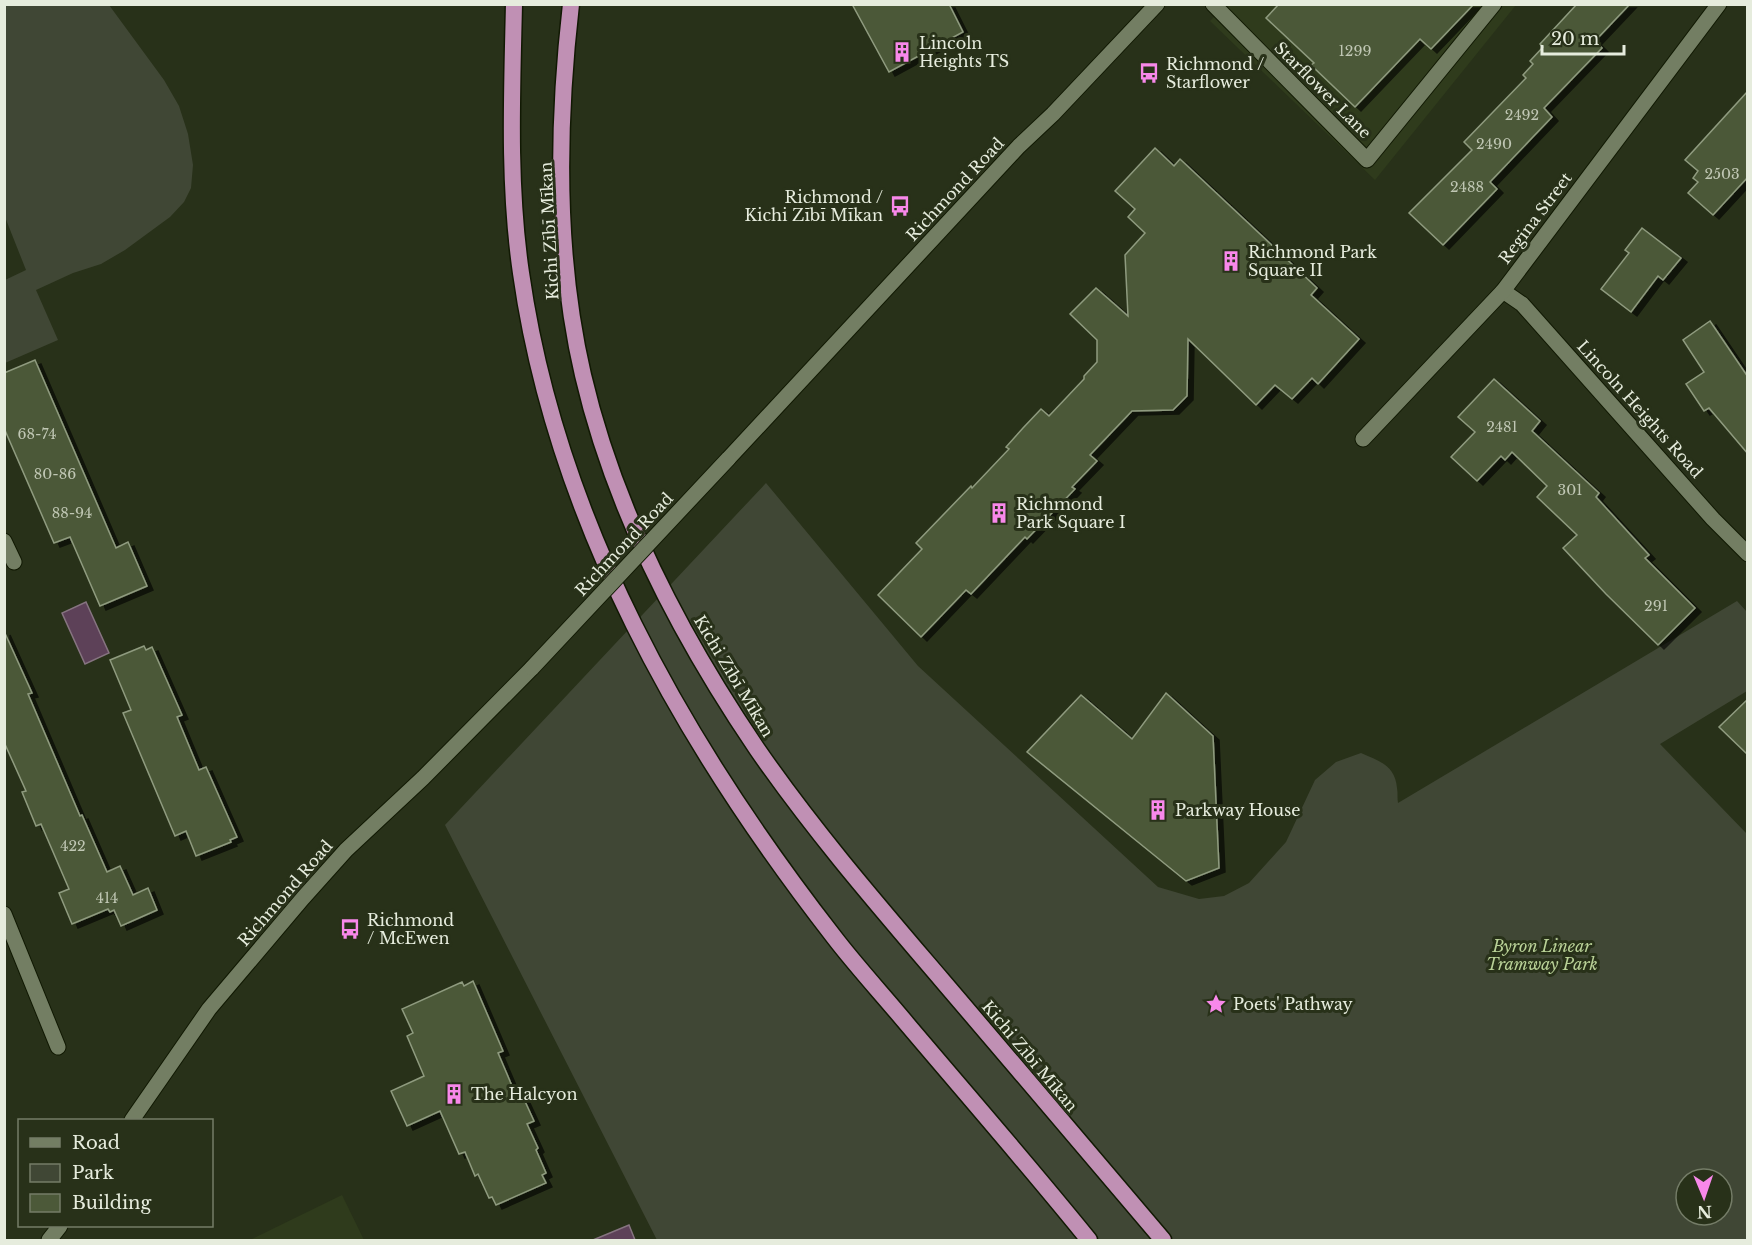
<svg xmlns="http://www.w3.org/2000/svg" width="1752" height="1245" font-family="'Libre Baskerville',serif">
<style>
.built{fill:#2f3b1c}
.green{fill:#404735;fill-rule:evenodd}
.water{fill:#5d4158;stroke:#867480;stroke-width:1.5}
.building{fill:#4c5939;stroke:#8f9b7f;stroke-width:1.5;filter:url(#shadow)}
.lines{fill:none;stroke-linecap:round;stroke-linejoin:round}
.minor-casing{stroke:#111903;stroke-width:17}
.secondary-casing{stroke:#111903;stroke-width:17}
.trunk-casing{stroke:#111903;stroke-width:19}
.minor{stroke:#737e63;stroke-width:15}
.secondary{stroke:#737e63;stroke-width:15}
.trunk{stroke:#c090b4;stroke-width:16}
.secondary-bridge-casing{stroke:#111903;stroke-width:17;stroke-linecap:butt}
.secondary-bridge{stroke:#737e63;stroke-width:15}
.labels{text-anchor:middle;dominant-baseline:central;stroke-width:6;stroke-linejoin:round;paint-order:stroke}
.number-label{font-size:14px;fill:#c0c7b4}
.poi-label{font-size:16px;fill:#e6ecdd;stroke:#283119;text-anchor:start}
.street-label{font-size:16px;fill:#e6ecdd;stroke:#283119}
.park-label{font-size:16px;font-style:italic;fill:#b9d197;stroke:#283119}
</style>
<defs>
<filter id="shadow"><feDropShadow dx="6" dy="4" stdDeviation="0" flood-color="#0009"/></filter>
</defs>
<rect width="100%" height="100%" fill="#283119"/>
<g class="built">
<path d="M1226 5H1516L1375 180 1210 21Z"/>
<path d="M342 1195 364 1240H250Z"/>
</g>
<g class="green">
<path d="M5 4 109 5 164 80 179 106 188 134 193 165 191 188 184 202 170 217 125 250 101 264 73 273 36 290 58 340 5 363V280L26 270 5 217Z"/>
<path d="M766 483 918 666 1158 887 1199 899 1224 896 1249 883 1286 842 1315 780 1336 762 1361 753C1379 761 1395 765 1397 788 1398 793 1397 798 1398 803L1737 601 1747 612V691L1660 744 1747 834V1240H657L445 825ZM1686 1179H1722V1215H1686Z"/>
</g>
<g class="water">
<path d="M86 602 109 653 85 664 62 613Z"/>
<path d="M629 1225 635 1240H593Z"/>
</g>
<g class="building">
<path d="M852 4H949L963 32 889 72Z"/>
<path d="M1279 4H1474L1431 49 1420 39 1355 107 1311 65 1314 63 1266 18Z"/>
<path d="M1577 4H1630L1595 41 1602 48 1544 108 1552 117 1490 182 1497 189 1443 245 1409 213 1472 150 1464 142 1526 78 1523 75 1533 64 1530 61 1543 47 1540 44Z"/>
<path d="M1748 91V177L1713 215 1688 193 1698 182 1693 178 1698 171 1685 160Z"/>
<path d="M1155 148 1174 166 1180 159 1277 250 1317 288 1311 295 1359 339 1318 384 1312 378 1292 399 1275 385 1256 405 1188 339 1187 396 1173 410 1132 411 1090 455 1097 461 1072 487 1075 489 1027 539 1025 537 971 594 966 590 921 637 878 595 922 549 916 543 971 486 972 488 1009 449 1006 447 1023 428 1041 409 1049 416 1084 379V376L1097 362V340L1070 314 1096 288 1128 316 1125 255 1145 233 1128 217 1135 209 1115 191Z"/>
<path d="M1642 228 1681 258 1663 280 1658 276 1631 312 1601 289 1629 253 1625 250Z"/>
<path d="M1710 321 1748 377V454L1709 408 1704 411 1686 384 1704 372 1683 340Z"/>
<path d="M35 360 116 548 128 542 147 586 100 606 70 537 54 543 4 428V373Z"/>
<path d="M1494 379 1540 421 1532 431 1599 493 1596 497 1649 555 1645 558 1695 608 1658 645 1606 594 1563 548 1577 535 1537 497 1547 486 1512 452 1505 460 1501 456 1477 481 1451 457 1475 432 1458 417Z"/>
<path d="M4 631 32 693 28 694 80 816 82 815 107 872 120 866 133 895 148 888 157 910 121 926 114 910 110 912 108 909 72 924 59 893 69 889 41 824 36 826 22 792 26 791 4 742Z"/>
<path d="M144 646 146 650 152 647 182 715 177 717 199 770 206 767 237 837 230 840 231 842 196 856 186 831 175 836 123 713 131 710 110 660Z"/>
<path d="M1166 693 1213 736 1219 868 1186 881 1027 752 1081 695 1132 739Z"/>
<path d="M1748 699V755L1719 727Z"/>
<path d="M473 981 503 1051 498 1053 518 1100 523 1097 534 1121 527 1124 538 1148 536 1150 546 1173 542 1175 546 1183 496 1205 492 1197 489 1198 478 1174 475 1176 465 1152 459 1154 440 1111 407 1126 391 1091 424 1076 407 1036 413 1033 402 1009 462 982 464 986Z"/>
</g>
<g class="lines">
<g class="minor-casing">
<g id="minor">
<path d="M1213 4 1367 160 1494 4"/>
<path d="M1503 291 1522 304 1713 519 1748 554"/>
<path d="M1363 439 1503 291 1719 4"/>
<path d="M4 541 14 562"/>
<path d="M4 914 58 1047"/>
</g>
</g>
<g class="secondary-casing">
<g id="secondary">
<path d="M728 459 1019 146 1053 114 1157 4"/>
<path d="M132 1120 209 1009 303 898 346 850 423 778 532 668"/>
<path d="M49 1240 60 1226"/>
</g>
</g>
<g class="trunk-casing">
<g id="trunk">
<path d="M514 4C512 94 508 184 521 273 556 520 683 743 834 937 857 967 883 995 907 1024 968 1096 1030 1167 1089 1240"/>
<path d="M571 4C557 126 555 255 583 375 614 508 681 637 757 749 813 830 877 904 941 979 1015 1066 1090 1153 1163 1240"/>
</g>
</g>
<use href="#minor" class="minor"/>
<use href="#secondary" class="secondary"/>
<use href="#trunk" class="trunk"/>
<g class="secondary-bridge-casing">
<path id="secondary-bridge" d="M532 668 728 459"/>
</g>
<use href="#secondary-bridge" class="secondary-bridge"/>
</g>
<defs>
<g id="building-bare" transform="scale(1.62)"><path d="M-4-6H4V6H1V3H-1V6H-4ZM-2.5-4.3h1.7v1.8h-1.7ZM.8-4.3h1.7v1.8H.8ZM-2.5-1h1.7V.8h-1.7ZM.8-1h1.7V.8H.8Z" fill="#f888ea" stroke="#283119" stroke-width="2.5" paint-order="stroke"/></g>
<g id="bus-bare" transform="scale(1.62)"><path d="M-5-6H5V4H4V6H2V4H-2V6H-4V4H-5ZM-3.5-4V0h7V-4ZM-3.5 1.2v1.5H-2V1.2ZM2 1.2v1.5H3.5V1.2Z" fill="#f888ea" stroke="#283119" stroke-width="2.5" paint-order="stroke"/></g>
<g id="sight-bare" transform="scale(1.62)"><path d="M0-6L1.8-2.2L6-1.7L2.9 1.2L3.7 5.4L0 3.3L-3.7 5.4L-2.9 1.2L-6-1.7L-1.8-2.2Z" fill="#f888ea" stroke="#283119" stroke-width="2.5" paint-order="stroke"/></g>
</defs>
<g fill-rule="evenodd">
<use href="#building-bare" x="902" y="52"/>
<use href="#bus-bare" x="1149" y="73"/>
<use href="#bus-bare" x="900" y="206"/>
<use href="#building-bare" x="1231" y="261"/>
<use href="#building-bare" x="999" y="513"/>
<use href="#building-bare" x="1158" y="810"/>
<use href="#bus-bare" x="350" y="929"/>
<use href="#sight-bare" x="1216" y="1004"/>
<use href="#building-bare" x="454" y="1094"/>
</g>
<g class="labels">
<g class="number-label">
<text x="1355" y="51">1299</text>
<text x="1522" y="115">2492</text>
<text x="1494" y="144">2490</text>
<text x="1722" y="174">2503</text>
<text x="1467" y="187">2488</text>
<text x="1502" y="427">2481</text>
<text x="37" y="434">68-74</text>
<text x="55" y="474">80-86</text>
<text x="1570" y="490">301</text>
<text x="72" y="513">88-94</text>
<text x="1656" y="606">291</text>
<text x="73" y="846">422</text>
<text x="107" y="898">414</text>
</g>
<g class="poi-label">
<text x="919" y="43">Lincoln<tspan x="919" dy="18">Heights TS</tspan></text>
<text x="1166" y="64">Richmond /<tspan x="1166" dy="18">Starflower</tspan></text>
<text x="883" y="197" text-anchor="end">Richmond /<tspan x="883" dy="18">Kichi Zībī Mīkan</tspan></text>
<text x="1248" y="252">Richmond Park<tspan x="1248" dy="18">Square II</tspan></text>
<text x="1016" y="504">Richmond<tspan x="1016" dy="18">Park Square I</tspan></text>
<text x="1175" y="810">Parkway House</text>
<text x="367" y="920">Richmond<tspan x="367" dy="18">/ McEwen</tspan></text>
<text x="1233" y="1004">Poets' Pathway</text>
<text x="471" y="1094">The Halcyon</text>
</g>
<g class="street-label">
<text transform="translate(1323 90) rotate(45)">Starflower Lane</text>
<text transform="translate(955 189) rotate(-47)">Richmond Road</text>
<text transform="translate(1535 218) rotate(-53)">Regina Street</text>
<text transform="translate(549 231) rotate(-93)">Kichi Zībī Mīkan</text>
<text transform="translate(1640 409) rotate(48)">Lincoln Heights Road</text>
<text transform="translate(624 544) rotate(-47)">Richmond Road</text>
<text transform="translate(734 676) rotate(59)">Kichi Zībī Mīkan</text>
<text transform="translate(285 893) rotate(-49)">Richmond Road</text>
<text transform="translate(1030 1056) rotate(50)">Kichi Zībī Mīkan</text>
</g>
<g class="park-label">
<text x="1542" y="946">Byron Linear<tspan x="1542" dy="18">Tramway Park</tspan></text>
</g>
</g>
<rect width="1752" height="1245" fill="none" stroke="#e6ecdd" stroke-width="12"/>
<rect x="18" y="1119" width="195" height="108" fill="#283119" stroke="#747c67" stroke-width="1.5"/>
<rect x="30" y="1138" width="30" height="9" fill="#737e63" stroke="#747c67" stroke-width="1.5"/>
<text x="72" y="1149" font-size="18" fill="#e6ecdd">Road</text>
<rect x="30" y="1164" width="30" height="18" fill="#404735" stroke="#747c67" stroke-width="1.5"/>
<text x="72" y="1179" font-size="18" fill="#e6ecdd">Park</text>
<rect x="30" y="1194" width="30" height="18" fill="#4c5939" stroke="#747c67" stroke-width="1.5"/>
<text x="72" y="1209" font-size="18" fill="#e6ecdd">Building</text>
<g transform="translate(1704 1197) rotate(178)"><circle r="28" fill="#283119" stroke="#747c67" stroke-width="1.5"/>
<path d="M0-4.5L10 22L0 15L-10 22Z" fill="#f888ea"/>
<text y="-9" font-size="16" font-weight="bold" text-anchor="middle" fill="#e6ecdd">N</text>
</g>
<path d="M1542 45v9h82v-9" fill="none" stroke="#e6ecdd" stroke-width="3"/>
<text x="1551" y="45" font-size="18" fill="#e6ecdd" stroke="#283119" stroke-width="4.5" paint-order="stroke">20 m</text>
</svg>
